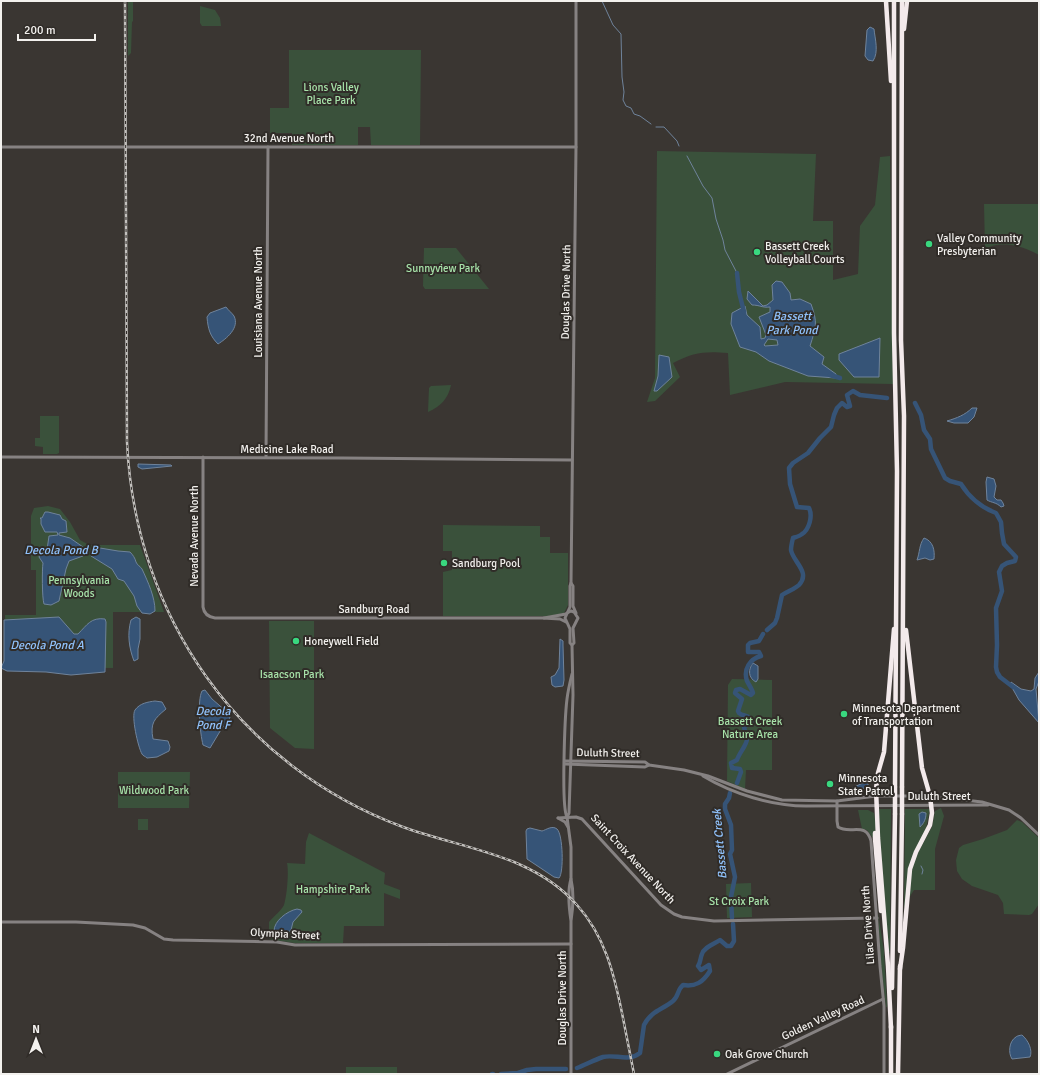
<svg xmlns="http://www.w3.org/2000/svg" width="1040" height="1075" font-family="Signika,sans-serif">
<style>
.green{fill:#3a513b}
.water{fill:#365477;stroke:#6f839b;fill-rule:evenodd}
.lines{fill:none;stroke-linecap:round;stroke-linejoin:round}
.stream{stroke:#6f839b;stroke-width:1}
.river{stroke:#365477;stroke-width:4.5}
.tertiary{stroke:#868282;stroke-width:3}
.motorway{stroke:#f3eaeb;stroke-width:4.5}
.rail-casing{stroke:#c3c1be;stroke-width:2.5}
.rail{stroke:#302c28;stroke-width:1;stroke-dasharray:3;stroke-linecap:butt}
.motorway-bridge{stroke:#f3eaeb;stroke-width:4.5}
.poi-dot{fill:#39d87f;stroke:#302c28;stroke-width:1.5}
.labels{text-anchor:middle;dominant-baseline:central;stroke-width:4;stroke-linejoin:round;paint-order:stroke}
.park-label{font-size:11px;fill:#a7e2a9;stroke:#302c28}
.street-label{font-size:11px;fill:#f3f1ee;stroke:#302c28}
.poi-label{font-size:11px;fill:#f3f1ee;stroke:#302c28;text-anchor:start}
.water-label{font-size:12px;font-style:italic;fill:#90c2fc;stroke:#302c28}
</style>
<rect width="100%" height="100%" fill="#3a3632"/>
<g class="green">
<path d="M128 1H133V21L132 22 131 53 128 56Z"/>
<path d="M200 6 215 10 220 18 221 26H202L200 23Z"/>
<path d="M289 50H421L420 145H371L370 127H358V145H292V133H270V108H289Z"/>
<path d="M657 151 816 154 813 221H833V280L858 274 860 226 875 205 880 157 890 156 893 384 785 382 730 395 728 353C705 351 694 352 673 363L680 377 655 401 647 402 655 378Z"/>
<path d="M984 204H1039V255C1024 246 1001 240 985 249Z"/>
<path d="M424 248H456L489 289H425L423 286Z"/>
<path d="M451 385C448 399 441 406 428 412L429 388 431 386Z"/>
<path d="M40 416H59V453L57 454H43V447L35 446V438H40Z"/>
<path d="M48 506 60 509 70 522 80 540 89 545H140L164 612H113V668L6 667 5 615H36V570H31V516L34 508Z"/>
<path d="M443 525 540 526V537H550V553H568V605L564 613 549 616H443V572L452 570V551H443Z"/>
<path d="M269 621H314V749L295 748 270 728Z"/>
<path d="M732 679 772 680V770H746L745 789 727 781 728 685Z"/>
<path d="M118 772H190L189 808H118Z"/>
<path d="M941 808 944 816 935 849V890H914L909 898 911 873 915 858 932 827 935 811Z"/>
<path d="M879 809H891L890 952H888L880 848Z"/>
<path d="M905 809H930L926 828 915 852 906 907H904Z"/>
<path d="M858 810H868L874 813 876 826 874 837H872L867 830 862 829Z"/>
<rect x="138" y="819" width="10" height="11"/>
<path d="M1017 820 1022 822 1039 838V904L1032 914 1029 915 1004 914 1003 903 998 895 972 886 962 879 957 871 956 860 959 848 963 845 983 839 1007 830Z"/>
<path d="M309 833 385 873 384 884 400 890V899L384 893V926H344L343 943H294L269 939V922C274 916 281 911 284 905 287 896 289 872 287 863L305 864 306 842Z"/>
<path d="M751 883 752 917 727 918 726 884Z"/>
<path d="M878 913 884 951 887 1007H886L881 964Z"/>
<rect x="346" y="1067" width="51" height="7"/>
</g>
<g class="water">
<path d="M870 27 874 29C875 39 879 52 873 61L868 60 865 56 867 30Z"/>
<path d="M776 281 782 282 790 293 791 300 800 299 811 304C818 323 816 327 810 346L824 357 822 364 836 374V378L808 376 769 361 756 352 740 347 731 324 732 313 745 306 747 315 760 327 761 339 765 338 766 335 759 317 770 312V307C762 308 760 305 752 305L747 299 748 291 763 306 767 305 773 300 772 285ZM768 339 777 340 778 345 765 346 764 345Z"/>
<path d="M226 307C228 310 232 313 234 316 240 328 226 339 218 344 210 336 208 329 207 317L210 313Z"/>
<path d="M880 338 879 377H854L839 360V354Z"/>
<path d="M659 355 669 357 672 377 657 391H654L658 376Z"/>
<path d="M972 408H977L974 417 968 423H954L947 421C957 418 965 415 972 408Z"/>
<path d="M138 464 171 465 172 466 142 469 138 467Z"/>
<path d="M987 477 994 479 996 486 994 497 997 500H1001L1003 503 1004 506 1001 507C996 502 992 503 987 500L986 482Z"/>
<path d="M45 512H48L60 515 62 519 66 521 67 532 59 533V535L70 538 83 547V556L69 561 66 569 59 601 51 605 44 604C42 598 42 569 43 563L39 557 40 554 47 550 49 536 58 535 57 532H45L41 524V519L40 518H42Z"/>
<path d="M924 538C933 541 935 550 934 559L930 560 925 558 917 560C920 552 919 545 924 538Z"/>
<path d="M100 548 118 551 130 552C133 555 135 558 136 562 137 565 141 567 142 569 148 582 155 597 155 611L150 614 142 613 137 606 134 596 124 581 118 579 112 569 91 556V551Z"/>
<path d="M59 617 74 634H78C87 625 91 617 105 619L106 622 105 672 71 675 46 672 7 671 1 668 4 661V620Z"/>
<path d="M136 617 140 619V639L138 649V659L134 661C129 648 127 634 131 620Z"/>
<path d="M560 639 563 641V645L564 680 563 686 555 687 552 685 551 677 555 675 559 668Z"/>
<path d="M753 663 758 666V679L756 682C748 678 748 669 753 663Z"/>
<path d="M1039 672V681L1036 689 1039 723 1019 700 1010 684 1011 682 1021 689 1031 691 1034 689 1035 678Z"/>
<path d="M205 690 212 699 227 712 230 717 228 723 222 728 210 748 203 745C200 733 197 701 202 691Z"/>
<path d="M155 701 162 702 166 709C154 719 150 723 153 739L168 741 170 747 169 751 157 757 147 758C145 756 143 756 142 754 138 747 131 716 135 710 140 703 148 702 155 701Z"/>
<path d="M865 782 868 783V785L865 788 852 790 850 789Z"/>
<path d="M922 812 926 813C926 819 924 823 920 827L919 814Z"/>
<path d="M530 828 542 831C546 830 552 825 557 829 563 834 564 873 559 878L554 877 527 859 526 831 527 829Z"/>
<path d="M297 909 301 910 302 912 293 922 291 930 283 936H277L274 931C274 921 287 911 297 909Z"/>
<path d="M1022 1035C1028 1040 1033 1050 1030 1057L1012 1059C1008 1053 1009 1041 1016 1037 1016 1036 1022 1035 1022 1035Z"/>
</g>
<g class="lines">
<g class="stream">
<path d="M602 1 613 25 621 34 622 77 624 92 623 100 626 106 631 108 634 114 640 116 651 124"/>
<path d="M656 127H664L677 141 679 146"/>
<path d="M687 156 703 186 712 198 716 219 723 240 725 250 737 273"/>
<path d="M921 866 923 870 922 874"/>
</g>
<g class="river">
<path d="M737 273 739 292 744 312"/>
<path d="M830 375 840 378"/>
<path d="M915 403 921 415 924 430 930 439 931 449 945 478 950 481 961 484C969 497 982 508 996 513L1001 522 1002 533 1004 544 1016 557 1015 561 1007 563 1002 566 999 572 1002 591 996 608 997 645 996 667 997 672 1000 677 1013 687"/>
<path d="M767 630 775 623 777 618 782 595C788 591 795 589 799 585 811 572 793 562 791 550 791 546 792 542 793 538 796 537 800 536 802 534 809 530 813 516 809 508L797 507 790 484 789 468 793 463 808 453 820 438 831 427 834 415 837 408 842 403 847 407 850 406 847 395 853 391 860 395 887 398"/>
<path d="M737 783 741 772 740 769 732 768 731 763 737 760C739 753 747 745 747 739 747 734 744 730 744 726L750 724 752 722C749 714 744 717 739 713L738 711 742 699 735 693 736 690 740 689 751 695 753 693C752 689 749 685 747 681 743 669 750 659 761 656L759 652H748V645L750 643 759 641 763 634"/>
<path d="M730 793 729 798 725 804V809L731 825 732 850 730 854 735 877 731 897 732 918"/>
<path d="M577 1068C585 1065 594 1060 603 1057 615 1054 629 1062 640 1053L644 1025C651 1011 662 1010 673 1001 679 996 677 990 683 985 696 987 703 982 710 971L709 965 701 970 698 966C701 962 700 958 702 954 704 947 714 944 720 940L727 946H731L734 941 733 924"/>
<path d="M492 1074H493"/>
<path d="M501 1074 518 1073 527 1070 536 1069H566"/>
</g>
<g class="tertiary">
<path d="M576 1V147L571 583 573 586V606L576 613"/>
<path d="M1 147H576"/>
<path d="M1 457 343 458 572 460"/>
<path d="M203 457V607C204 614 208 617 215 618H543L560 619 566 622"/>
<path d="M266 457 268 147"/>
<path d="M571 583 570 586V607L565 618 570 629V643L572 645"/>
<path d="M567 613 571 611 574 612 578 618 573 628 574 643 572 645 573 695 569 813 567 817"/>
<path d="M544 618 566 614"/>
<path d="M565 761 645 762 649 765 684 770 708 776 747 791 782 800 837 801 876 796H930L982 802 1009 810 1021 818 1039 835"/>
<path d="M565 764 645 767 649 765"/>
<path d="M703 776C733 794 772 806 806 806L988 805"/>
<path d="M837 801V821L838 827C850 835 866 821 871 841L880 966 884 1006V1074"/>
<path d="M558 818 576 817 582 819 661 905 674 914 682 917 714 921 877 918"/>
<path d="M558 818 565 822 568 827"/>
<path d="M571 879V847L567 817C561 807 565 715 567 699 568 691 570 682 572 674"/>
<path d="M571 921C573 908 574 892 571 879 567 892 569 908 571 921V1074"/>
<path d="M1 922H76L133 925 145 928 164 939 173 940 277 942 295 945 571 944"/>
<path d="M727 1074 883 999"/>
</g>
<g class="motorway">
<path d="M886 1 891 81"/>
<path d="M894 1V333L897 471 895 787"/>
<path d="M902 1 901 340 904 416 902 787"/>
<path d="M904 29 907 1"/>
<path d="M875 833V838L881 911"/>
<path d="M900 951 902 814"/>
<path d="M900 969 903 948 910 869 916 852 930 825 932 813 930 796 922 768 906 630"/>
<path d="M892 988 895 814"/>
<path d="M891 1028 888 966 878 838 876 789 878 773 884 752 894 629"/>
<path d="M891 1074V1026"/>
<path d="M898 1074 900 966"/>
</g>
<g class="rail-casing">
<path id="rail" d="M125 1 127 442C135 616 238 765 403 827 463 849 532 854 577 905 605 936 614 974 622 1013 626 1034 630 1054 634 1074"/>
</g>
<use href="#rail" class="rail"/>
<g class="motorway-bridge">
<path d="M895 814V787"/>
<path d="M902 814V787"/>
</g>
</g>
<g class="poi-dot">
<circle cx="929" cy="244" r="4"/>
<circle cx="757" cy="252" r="4"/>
<circle cx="444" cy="563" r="4"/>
<circle cx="296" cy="641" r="4"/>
<circle cx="844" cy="714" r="4"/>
<circle cx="830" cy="784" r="4"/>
<circle cx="717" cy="1054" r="4"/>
</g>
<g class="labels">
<g class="park-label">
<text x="331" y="87">Lions Valley<tspan x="331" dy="13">Place Park</tspan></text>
<text x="443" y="268">Sunnyview Park</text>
<text x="79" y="580">Pennsylvania<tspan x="79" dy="13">Woods</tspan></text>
<text x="292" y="674">Isaacson Park</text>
<text x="750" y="721">Bassett Creek<tspan x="750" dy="13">Nature Area</tspan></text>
<text x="154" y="790">Wildwood Park</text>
<text x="333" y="889">Hampshire Park</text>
<text x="739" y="901">St Croix Park</text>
</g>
<g class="street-label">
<text x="289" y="138">32nd Avenue North</text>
<text transform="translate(566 292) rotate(-89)">Douglas Drive North</text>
<text transform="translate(258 302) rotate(-90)">Louisiana Avenue North</text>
<text x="287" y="449">Medicine Lake Road</text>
<text transform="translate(194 536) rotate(-90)">Nevada Avenue North</text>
<text x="374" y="609">Sandburg Road</text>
<text transform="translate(608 753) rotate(1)">Duluth Street</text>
<text x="939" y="796">Duluth Street</text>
<text transform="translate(633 859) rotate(47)">Saint Croix Avenue North</text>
<text transform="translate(868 925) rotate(-94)">Lilac Drive North</text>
<text transform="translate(285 934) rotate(3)">Olympia Street</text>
<text transform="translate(562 998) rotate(-90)">Douglas Drive North</text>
<text transform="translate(823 1018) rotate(-25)">Golden Valley Road</text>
</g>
<g class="poi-label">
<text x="937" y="238">Valley Community<tspan x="937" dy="13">Presbyterian</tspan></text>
<text x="765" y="246">Bassett Creek<tspan x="765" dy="13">Volleyball Courts</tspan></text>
<text x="452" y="563">Sandburg Pool</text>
<text x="304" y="641">Honeywell Field</text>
<text x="852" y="708">Minnesota Department<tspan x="852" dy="13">of Transportation</tspan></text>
<text x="838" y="778">Minnesota<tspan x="838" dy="13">State Patrol</tspan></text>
<text x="725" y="1054">Oak Grove Church</text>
</g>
<g class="water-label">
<text x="792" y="316">Bassett<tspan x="792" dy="14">Park Pond</tspan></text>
<text x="61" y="550">Decola Pond B</text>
<text x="47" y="645">Decola Pond A</text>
<text x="213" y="711">Decola<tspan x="213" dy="14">Pond F</tspan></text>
<text transform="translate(720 844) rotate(-95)">Bassett Creek</text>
</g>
</g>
<rect width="1040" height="1075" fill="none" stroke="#f3f1ee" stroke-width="4"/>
<g transform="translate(36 1039)" stroke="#302c28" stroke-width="3" paint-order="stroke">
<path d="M0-3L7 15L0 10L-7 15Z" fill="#f3f1ee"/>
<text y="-6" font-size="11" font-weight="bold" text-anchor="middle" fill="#f3f1ee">N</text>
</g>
<path d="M18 34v6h77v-6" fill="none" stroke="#f3f1ee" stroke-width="2"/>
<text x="24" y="34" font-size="12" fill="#f3f1ee" stroke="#302c28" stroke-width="3" paint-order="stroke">200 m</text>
</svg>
